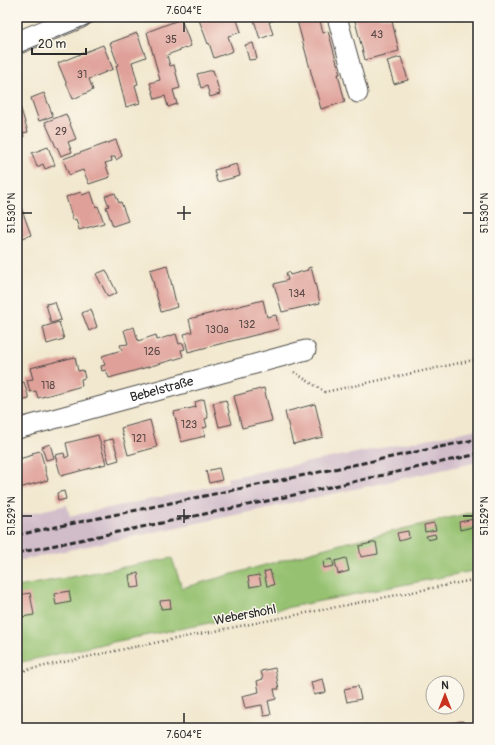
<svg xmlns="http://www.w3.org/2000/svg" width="495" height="745" font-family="Pangolin,sans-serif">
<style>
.industrial{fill:#d1bdca}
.green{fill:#95c16f;stroke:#60764d}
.building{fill:#dfa099}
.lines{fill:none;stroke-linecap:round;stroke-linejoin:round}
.minor-casing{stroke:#494744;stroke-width:21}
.major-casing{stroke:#494744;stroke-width:24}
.path{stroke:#494744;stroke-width:2.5;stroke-dasharray:1 3;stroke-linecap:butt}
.minor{stroke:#fff;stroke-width:19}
.major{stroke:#fff;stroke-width:22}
.tram{stroke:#2b2b2b;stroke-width:1}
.rail{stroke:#2b2b2b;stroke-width:3;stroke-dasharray:6 3;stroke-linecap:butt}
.ticks{fill:none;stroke:#2b2b2b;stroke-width:1.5}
.labels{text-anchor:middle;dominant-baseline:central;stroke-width:3;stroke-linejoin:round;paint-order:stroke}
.number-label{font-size:11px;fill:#584846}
.street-label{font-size:13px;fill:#2b2b2b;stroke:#fbf7ec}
.neatline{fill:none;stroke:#2b2b2b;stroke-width:1.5}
.ticks-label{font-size:10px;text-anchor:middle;fill:#2b2b2b}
</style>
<rect width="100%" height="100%" fill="#fbf7ec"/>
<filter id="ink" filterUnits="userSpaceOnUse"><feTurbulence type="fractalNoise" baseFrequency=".025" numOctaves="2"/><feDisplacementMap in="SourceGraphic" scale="8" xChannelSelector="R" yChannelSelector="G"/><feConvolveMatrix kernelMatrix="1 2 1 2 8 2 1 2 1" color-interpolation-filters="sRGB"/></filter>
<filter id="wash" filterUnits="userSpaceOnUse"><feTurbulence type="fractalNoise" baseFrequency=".012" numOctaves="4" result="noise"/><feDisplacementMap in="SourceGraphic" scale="16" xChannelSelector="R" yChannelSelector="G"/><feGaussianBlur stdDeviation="0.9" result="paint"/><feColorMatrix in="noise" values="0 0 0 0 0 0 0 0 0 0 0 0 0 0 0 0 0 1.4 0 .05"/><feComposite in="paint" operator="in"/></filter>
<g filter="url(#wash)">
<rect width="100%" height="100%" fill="#f2e8cf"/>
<path class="industrial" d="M478 429V462L268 508 17 561V516L67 505 70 516 228 483 227 478Z"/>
<path class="green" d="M478 511V570L103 644 17 663V587L172 558 182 588 344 543Z"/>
<g id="blocks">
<g class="building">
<path d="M198 17H236L241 32 228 36 233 51 214 58 209 43 208 44Z"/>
<path d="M253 17H282L269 22 273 34 260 39Z"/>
<path d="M296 17H319L323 33 328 31 340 74H338L345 102 321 109Z"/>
<path d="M354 17H391L399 51 365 60Z"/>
<path d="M181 19 191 46 167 55 170 66 174 65 180 88 173 90 177 104 168 107 165 96 155 99 150 83 160 80 147 32Z"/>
<path d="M137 33 146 57 132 62 138 84 135 85 140 103 126 107 116 66 118 65 110 43Z"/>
<path d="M253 43 257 59 249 60 245 45Z"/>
<path d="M103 45 113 69 89 79 93 90 73 99 58 63Z"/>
<path d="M401 57 408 80 394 84 387 61Z"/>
<path d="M213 70 220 94 210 97 207 86 201 88 197 74Z"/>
<path d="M44 93 53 116 39 121 31 98Z"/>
<path d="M19 103 28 132 23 133 24 137 17 139V104Z"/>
<path d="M66 114 76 139 68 142 72 152 61 156 57 147H56L45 122Z"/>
<path d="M116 140 122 156 116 160 115 157H111L112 161 105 163 110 177 89 184 83 170 69 175 63 159Z"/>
<path d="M48 147 55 165 45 169 43 164 37 167 32 153Z"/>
<path d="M237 164 240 176 217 182 214 170Z"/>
<path d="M81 192 82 195 91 192 96 207 98 206 104 223 79 230 76 219 73 220 66 197Z"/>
<path d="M115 193 119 203 121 202 128 221 113 226 106 207 109 206 105 196Z"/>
<path d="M21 207 31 235 17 240V209Z"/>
<path d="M167 265 177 307 161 312 150 270Z"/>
<path d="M311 267 320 303 282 312 274 284 288 280 286 273 289 272 290 275 308 270V268Z"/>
<path d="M106 270 117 293 108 297 96 274Z"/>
<path d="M263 300 267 317 276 315 279 329 188 352 184 334 192 332 189 319Z"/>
<path d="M55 302 61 320 51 323 46 304Z"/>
<path d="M91 309 97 327 89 331 82 313Z"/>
<path d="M59 322 64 339 47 344 43 327Z"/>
<path d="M134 327 138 341 156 335 157 340 176 334 179 344 183 343 185 349 181 350 183 357 109 378 106 370 102 371 101 366 105 365 102 356 122 350 120 345 128 344 124 330Z"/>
<path d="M75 357 78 371 83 370 85 378 81 379 82 386 38 398 36 391 30 392 27 380 33 379 30 368Z"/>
<path d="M24 382 29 399 17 402V384Z"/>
<path d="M264 388 272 421 242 428 234 396Z"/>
<path d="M204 399 208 418 205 419 207 427 203 428 205 436 181 442 174 412 196 407 195 402Z"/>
<path d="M226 400 232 424 219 427 213 403Z"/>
<path d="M315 404 323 437 293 444 285 412Z"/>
<path d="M150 420 157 447 128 455 121 428Z"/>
<path d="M98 435 106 464 61 476 55 455 64 453 65 458 69 456 66 443Z"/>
<path d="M113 439 119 460 109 463 103 441Z"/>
<path d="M50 444 54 458 46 460 42 447Z"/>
<path d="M40 451 44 464 45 465V470L48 480 19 488 17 482V457L19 456V459L33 455 32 453Z"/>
<path d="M219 468 222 480 209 483 206 471Z"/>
<path d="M64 491 66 499 58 501 57 493Z"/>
<path d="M474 519 476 526 460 530 459 522Z"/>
<path d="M434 523 436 530 425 532 424 525Z"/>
<path d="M408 531 409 538 399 541 397 533Z"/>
<path d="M435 534 436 538 428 540 426 536Z"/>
<path d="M376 542 378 554 361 557 359 546Z"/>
<path d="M346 558 349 571 338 574 335 561Z"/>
<path d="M332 559 334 566 324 568 323 561Z"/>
<path d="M270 570 274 585 267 586 264 572Z"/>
<path d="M138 573 140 587 131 588 129 575Z"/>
<path d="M259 575 261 585 250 587 248 577Z"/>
<path d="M69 591 71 602 56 605 54 594Z"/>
<path d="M30 593 34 615 22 617 18 595Z"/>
<path d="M170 600 171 608 161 609 160 601Z"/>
<path d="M275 668 279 689H274L276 699 268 701 271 715 264 716 262 705 245 708 242 696 259 692 257 681 263 679 261 671Z"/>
<path d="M323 679 326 692 314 695 311 682Z"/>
<path d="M358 686 361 699 347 702 344 689Z"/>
<path d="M463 721 464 728H441V725Z"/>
<path d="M366 725 367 728H352V727Z"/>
</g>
</g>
</g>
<g filter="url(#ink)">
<use href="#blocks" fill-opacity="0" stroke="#494744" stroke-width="1"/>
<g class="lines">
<g class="minor-casing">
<g id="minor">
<path d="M337 17 358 93"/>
<path id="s1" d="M17 429 306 350"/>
</g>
</g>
<g class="major-casing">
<path id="major" d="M17 43 80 17"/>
</g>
<g class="path">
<path d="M294 372 325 392 478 359"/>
<path d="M17 672 129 648 478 579"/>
</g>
<use href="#minor" class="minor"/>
<use href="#major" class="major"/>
<path class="tram" d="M17 54 106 17"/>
<g class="rail">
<path d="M17 535 478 439"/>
<path d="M17 553 267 501 478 454"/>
</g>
</g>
</g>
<path class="ticks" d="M184 22V32M184 206V220M22 213H32M177 213H191M463 213H473M184 509V523M22 516H32M177 516H191M463 516H473M184 713V723"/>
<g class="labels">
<g class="number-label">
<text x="377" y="34">43</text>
<text x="171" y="39">35</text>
<text x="82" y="74">31</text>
<text x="61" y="131">29</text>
<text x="297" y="293">134</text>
<text x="247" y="324">132</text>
<text x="217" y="329">130a</text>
<text x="152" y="351">126</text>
<text x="48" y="385">118</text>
<text x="189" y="424">123</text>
<text x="139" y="438">121</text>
</g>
<g class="street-label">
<text stroke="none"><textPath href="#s1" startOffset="150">Bebelstraße</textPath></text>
<text transform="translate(245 615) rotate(-11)">Webershohl</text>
</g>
</g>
<rect width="495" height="745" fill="none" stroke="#fbf7ec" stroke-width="44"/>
<g transform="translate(445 695)"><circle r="19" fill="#fbf7ec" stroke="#a8a59f"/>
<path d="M0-3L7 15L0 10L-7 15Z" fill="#c8321e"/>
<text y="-6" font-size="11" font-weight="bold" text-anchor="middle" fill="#2b2b2b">N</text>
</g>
<path d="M32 48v6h54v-6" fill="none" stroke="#2b2b2b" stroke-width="2"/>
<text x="38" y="48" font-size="12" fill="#2b2b2b" stroke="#fbf7ec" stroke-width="3" paint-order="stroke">20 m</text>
<rect x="22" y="22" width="451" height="701" class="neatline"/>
<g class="ticks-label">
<text x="184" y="14">7.604°E</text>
<text transform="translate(11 213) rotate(-90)" y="4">51.530°N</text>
<text transform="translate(484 213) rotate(-90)" y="4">51.530°N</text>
<text transform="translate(11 516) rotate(-90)" y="4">51.529°N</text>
<text transform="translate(484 516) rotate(-90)" y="4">51.529°N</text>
<text x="184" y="738">7.604°E</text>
</g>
</svg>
